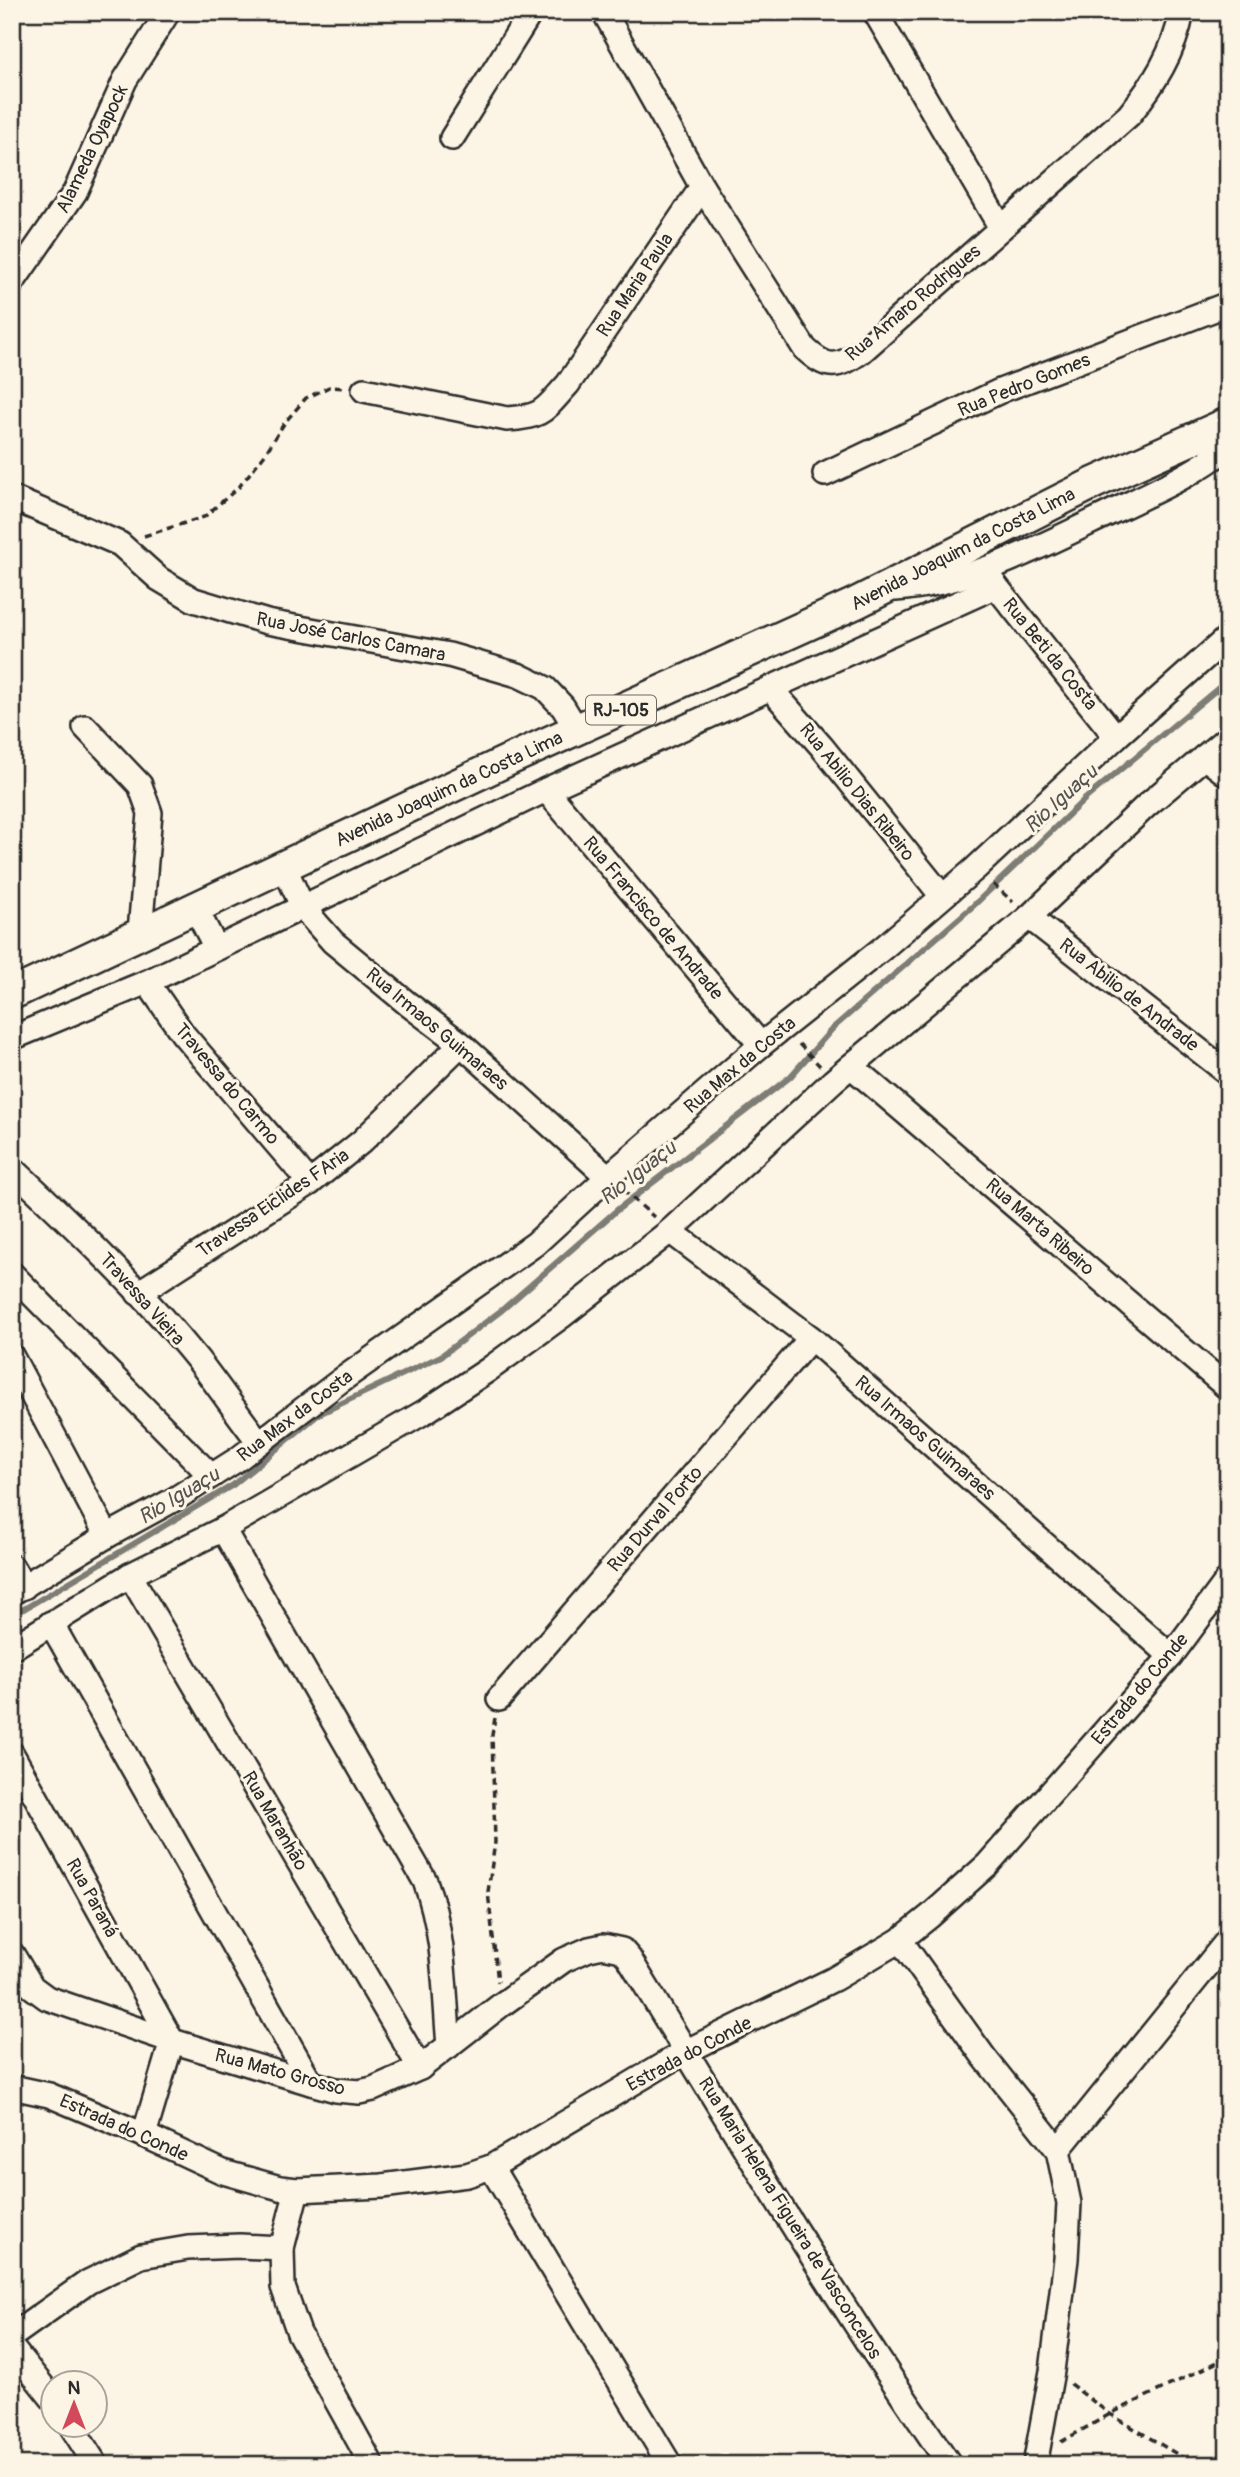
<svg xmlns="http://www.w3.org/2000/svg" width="1240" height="2477" font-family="Pangolin,sans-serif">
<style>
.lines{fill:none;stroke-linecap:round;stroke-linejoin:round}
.stream{stroke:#7d7b74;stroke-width:6}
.minor-casing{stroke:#2b2b2b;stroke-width:28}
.major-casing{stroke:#2b2b2b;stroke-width:35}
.path{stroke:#2b2b2b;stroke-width:3.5;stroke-dasharray:7 5;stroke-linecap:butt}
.minor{stroke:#fcf5e5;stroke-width:23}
.major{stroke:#fcf5e5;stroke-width:30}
.labels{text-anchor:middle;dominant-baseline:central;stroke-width:6;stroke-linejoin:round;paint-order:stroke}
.shield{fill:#fcf5e5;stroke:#6a6863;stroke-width:2}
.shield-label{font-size:18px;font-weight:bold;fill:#2b2b2b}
.street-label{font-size:19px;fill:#2b2b2b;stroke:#fcf5e5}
.water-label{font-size:21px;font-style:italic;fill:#545350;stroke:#fcf5e5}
</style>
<rect width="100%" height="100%" fill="#fcf5e5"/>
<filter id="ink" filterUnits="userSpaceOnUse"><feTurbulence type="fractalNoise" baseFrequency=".0143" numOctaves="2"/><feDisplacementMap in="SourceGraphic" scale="14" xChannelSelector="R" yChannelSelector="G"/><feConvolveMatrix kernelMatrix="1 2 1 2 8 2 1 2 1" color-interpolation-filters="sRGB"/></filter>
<g filter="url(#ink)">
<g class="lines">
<path class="stream" d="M12 1616 233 1485 319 1414 441 1356 502 1310 617 1210 790 1077 833 1028 973 906 1085 799 1228 680"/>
<g class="minor-casing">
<g id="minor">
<path d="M604 12 702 187 805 349C827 369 837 369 862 351L1129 115C1154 84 1174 53 1182 12"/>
<path d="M875 12 1001 228"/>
<path d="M452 138 531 12"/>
<path d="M12 283 75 192 125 80 168 12"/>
<path d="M364 390 507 419C544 417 544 410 568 384L702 187"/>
<path d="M825 474 1000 391 1228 304"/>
<path d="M12 498 120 544 159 579 194 600 267 622 449 655 518 675 545 688 563 707 577 730"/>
<path d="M988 576 1116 737"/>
<path d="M896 589C975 583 1045 544 1116 510 1153 492 1195 474 1228 447"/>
<path d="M771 689 822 747 942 896"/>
<path d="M85 727 140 785 150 813 140 932"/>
<path d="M1204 757 1228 775"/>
<path d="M546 790 761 1045"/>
<path d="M284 866 303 908 333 942 408 1004 461 1044 608 1177"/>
<path d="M195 907 216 948"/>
<path d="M1029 917 1228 1073"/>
<path d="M147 982 183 1034 310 1183"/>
<path d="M12 1038 147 982 546 790 996 586"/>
<path d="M851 1066 1228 1388"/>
<path d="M12 1168C77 1229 142 1291 198 1360 219 1387 238 1415 259 1442"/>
<path d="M670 1231 811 1338 1171 1656"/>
<path d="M12 1274 211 1476"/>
<path d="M138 1293 310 1183 361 1142 461 1044"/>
<path d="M12 1357 107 1536"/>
<path d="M223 1529 425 1881C445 1934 444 1990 449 2046"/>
<path d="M12 1567 24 1587"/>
<path d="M130 1575 420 2068"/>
<path d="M12 1593 107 1536 175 1499 238 1459 340 1381 535 1244 608 1177 761 1045 883 948 976 868 1116 737 1228 637"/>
<path d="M51 1623 311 2083"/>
<path d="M12 1648 130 1575 223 1529 426 1411 488 1370 562 1316 670 1231 833 1081 1029 917 1146 806 1228 737"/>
<path d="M499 1699 811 1338"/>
<path d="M12 1754 172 2041 144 2135"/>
<path d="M900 1940 984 2057 1058 2150"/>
<path d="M12 1954 32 1987 47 1998 172 2041 311 2083 336 2090 359 2092 373 2089 420 2068 501 2005 564 1960 589 1949 603 1946 622 1950 629 1958C733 2129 836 2301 950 2465"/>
<path d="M12 2087 49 2095 144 2135 223 2172 280 2188 297 2190 382 2186 467 2175 491 2167 685 2052 834 1979 900 1940 930 1916 987 1865 1171 1656 1228 1579"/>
<path d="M491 2167 670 2465"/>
<path d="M282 2248 283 2287 299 2333 372 2465"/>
<path d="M12 2336 88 2282 141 2256 188 2248 240 2246 282 2248 297 2190"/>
<path d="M12 2348 52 2398"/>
<path d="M70 2424 96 2465"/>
<path d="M1035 2465 1052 2371 1066 2259 1069 2203 1058 2150 1228 1940"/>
</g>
</g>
<g class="major-casing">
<path id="major" d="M12 994 511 759 856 603 1094 483 1228 423"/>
</g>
<g class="path">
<path d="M144 536 204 517 239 487 265 454 285 422 306 398 329 387 345 388"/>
<path d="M993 884 1013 902"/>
<path d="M799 1044 820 1066"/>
<path d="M623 1190 654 1217"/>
<path d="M495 1718 492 1735 495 1842 488 1892 498 1982"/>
<path d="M1070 2384 1110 2414 1195 2465"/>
<path d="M1061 2442 1110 2414 1228 2357"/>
</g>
<use href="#minor" class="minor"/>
<use href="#major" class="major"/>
</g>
</g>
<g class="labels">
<rect class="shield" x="586" y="695.5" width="70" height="29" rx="5"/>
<g class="shield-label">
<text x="621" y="710">RJ-105</text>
</g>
<g class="street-label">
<text transform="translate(92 149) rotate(-64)">Alameda Oyapock</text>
<text transform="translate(635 285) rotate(-56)">Rua Maria Paula</text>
<text transform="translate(913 303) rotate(-40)">Rua Amaro Rodrigues</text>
<text transform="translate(1024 385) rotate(-22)">Rua Pedro Gomes</text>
<text transform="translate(963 549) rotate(-27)">Avenida Joaquim da Costa Lima</text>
<text transform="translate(351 637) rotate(11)">Rua José Carlos Camara</text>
<text transform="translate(1050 654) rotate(51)">Rua Beti da Costa</text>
<text transform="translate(449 789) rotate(-25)">Avenida Joaquim da Costa Lima</text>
<text transform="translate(857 792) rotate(51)">Rua Abilio Dias Ribeiro</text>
<text transform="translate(653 918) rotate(50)">Rua Francisco de Andrade</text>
<text transform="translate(1129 995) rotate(38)">Rua Abilio de Andrade</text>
<text transform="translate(437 1029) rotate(40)">Rua Irmaos Guimaraes</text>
<text transform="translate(740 1065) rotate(-40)">Rua Max da Costa</text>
<text transform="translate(227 1084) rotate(50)">Travessa do Carmo</text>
<text transform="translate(273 1203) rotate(-34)">Travessa Eiclides FAria</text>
<text transform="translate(1040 1227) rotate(41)">Rua Marta Ribeiro</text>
<text transform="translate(142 1299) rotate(48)">Travessa Vieira</text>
<text transform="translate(295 1416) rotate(-37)">Rua Max da Costa</text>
<text transform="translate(925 1438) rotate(41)">Rua Irmaos Guimaraes</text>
<text transform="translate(655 1519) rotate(-49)">Rua Durval Porto</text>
<text transform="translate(1140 1689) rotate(-50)">Estrada do Conde</text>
<text transform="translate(275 1821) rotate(60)">Rua Maranhão</text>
<text transform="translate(92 1898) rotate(61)">Rua Paraná</text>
<text transform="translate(689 2054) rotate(-28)">Estrada do Conde</text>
<text transform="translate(280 2072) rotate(15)">Rua Mato Grosso</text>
<text transform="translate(124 2128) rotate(24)">Estrada do Conde</text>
<text transform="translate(790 2218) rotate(58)">Rua Maria Helena Figueira de Vasconcelos</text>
</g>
<g class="water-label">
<text transform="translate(1061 799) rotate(-42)">Rio Iguaçu</text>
<text transform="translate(638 1173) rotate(-38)">Rio Iguaçu</text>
<text transform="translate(179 1496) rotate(-31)">Rio Iguaçu</text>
</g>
</g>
<rect width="1240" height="2477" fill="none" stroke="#fcf5e5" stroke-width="42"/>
<rect x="21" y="21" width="1198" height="2435" fill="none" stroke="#2b2b2b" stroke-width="2.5" filter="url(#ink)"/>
<g transform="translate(74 2404)"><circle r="33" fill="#fcf5e5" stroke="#a8a49b" stroke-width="2"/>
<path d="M0-5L12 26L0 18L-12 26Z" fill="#d1495b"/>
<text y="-10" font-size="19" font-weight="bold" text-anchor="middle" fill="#2b2b2b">N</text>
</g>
</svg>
